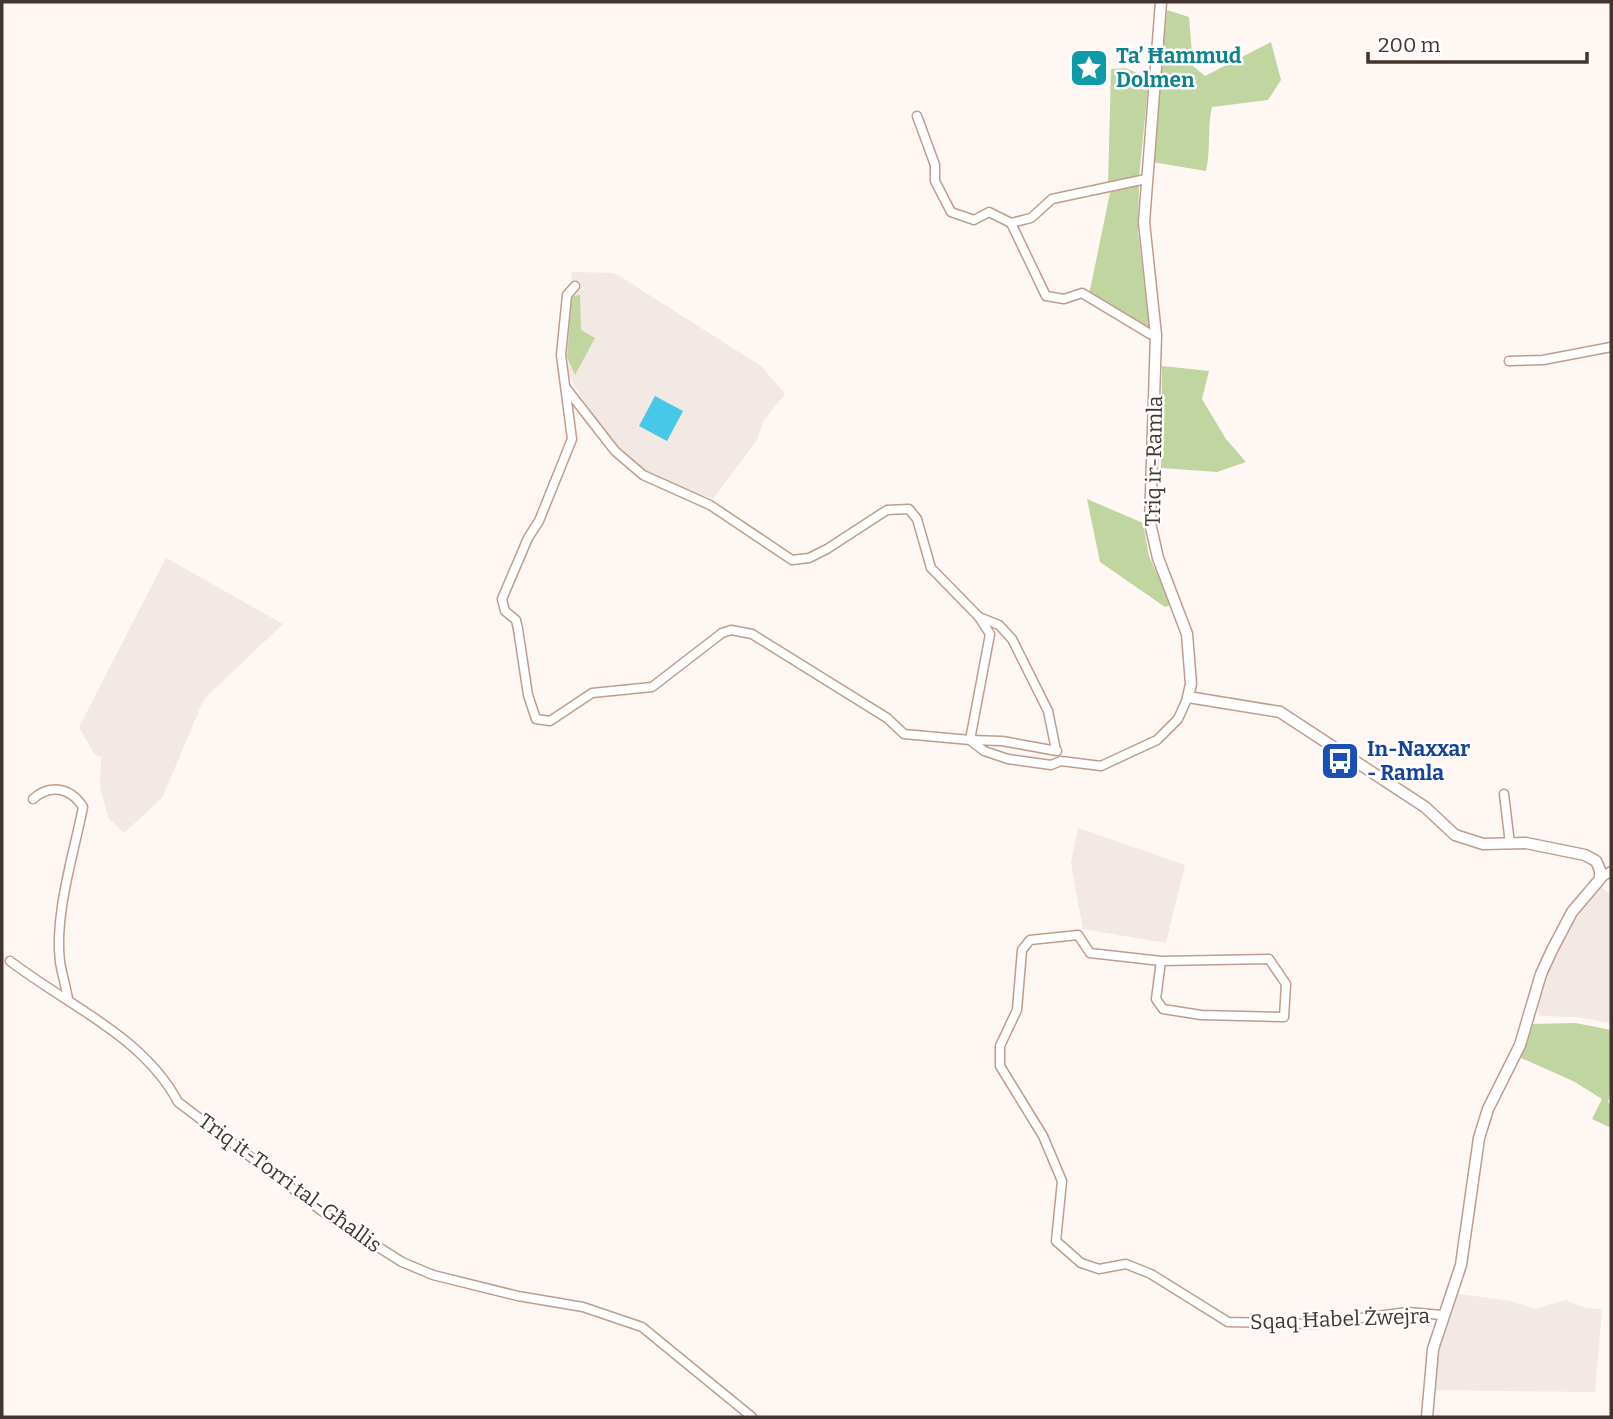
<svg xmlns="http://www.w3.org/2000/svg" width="1613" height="1419" font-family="Bitter,serif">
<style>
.built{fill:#f2e8e4}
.green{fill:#c0d5a0}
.water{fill:#46c8e6}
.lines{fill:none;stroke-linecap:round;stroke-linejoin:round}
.minor-casing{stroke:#bf9c8e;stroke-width:11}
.major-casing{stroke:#bf9c8e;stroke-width:13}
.minor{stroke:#fff;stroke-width:8}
.major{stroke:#fff;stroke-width:10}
.labels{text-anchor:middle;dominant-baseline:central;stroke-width:5;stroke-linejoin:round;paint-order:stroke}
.culture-label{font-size:21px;font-weight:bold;fill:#0d838f;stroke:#fff;text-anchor:start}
.street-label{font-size:21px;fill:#42342e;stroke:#fff}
.transit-label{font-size:21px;font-weight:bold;fill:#164399;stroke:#fff;text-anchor:start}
</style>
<rect width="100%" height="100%" fill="#fff7f4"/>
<g class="built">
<path d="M572 272 613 273 621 277 761 366 785 394 764 420 757 440 713 499 649 476 612 443 576 389 567 371 564 351Z"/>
<path d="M166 558 283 624 204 699 162 798 124 833 109 819 100 788 101 757 95 755 79 727Z"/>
<path d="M1078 828 1185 865 1166 943 1083 929 1071 863Z"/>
<path d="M1600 886 1611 895V1023L1577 1017 1540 1016 1535 1004 1556 953 1575 920Z"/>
<path d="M1452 1293 1511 1301 1535 1309 1566 1300 1585 1308 1602 1309 1595 1392 1430 1390 1433 1349Z"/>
</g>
<g class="green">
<path d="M1167 10 1189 17 1193 66 1205 76 1271 42 1281 80 1268 100 1212 107C1207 129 1211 149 1206 171L1152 162Z"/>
<path d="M1125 68 1149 78 1139 178 1108 184 1111 69Z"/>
<path d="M1135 183 1139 185 1138 231 1150 333 1089 295 1111 188Z"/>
<path d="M580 295 581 330 595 338 575 375 567 357 572 296Z"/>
<path d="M1162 366 1209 371 1202 399 1226 439 1246 462 1217 472 1161 468Z"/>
<path d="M1087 499 1143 523 1149 556 1171 605 1165 607 1100 562Z"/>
<path d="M1576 1023 1611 1030V1088L1608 1102 1611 1106V1128L1592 1119 1602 1099 1573 1081 1521 1058 1533 1024Z"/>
</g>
<path class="water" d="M655 396 683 411 667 441 639 426Z"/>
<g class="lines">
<g class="minor-casing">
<g id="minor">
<path d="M917 116 935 165V181L951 212 974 220 989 212 1011 223 1031 218 1052 199 1146 179"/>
<path d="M1011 223 1046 296 1064 299 1082 293 1150 334 1156 335"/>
<path d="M575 286 567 295 561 355 572 439 539 521 528 538 502 599 505 611 516 620 518 629 528 695 536 719 550 721 592 693 652 687 722 633 731 630 752 634 887 718 904 734 970 740 984 751 1008 759 1051 765 1061 761 1101 766 1157 740 1178 719 1188 697"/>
<path d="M1509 361 1543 360 1611 347"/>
<path d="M566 388 615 451 643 475 710 505 792 560 809 558 827 549 887 510 909 509 917 519 931 568 979 617 999 625 1012 639 1048 711 1056 750"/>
<path d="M979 617 990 634 970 740 1002 741 1057 751"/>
<path d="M1504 794 1510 844"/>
<path d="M33 799C50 783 71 788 83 807 74 853 54 915 60 962 62 974 66 987 68 999"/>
<path d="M1600 879 1611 871"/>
<path d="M10 961C67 1005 143 1036 178 1102L326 1214 402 1262 433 1275 518 1296 583 1307 642 1327 752 1417"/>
<path d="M1161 961 1156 999 1163 1009 1201 1015 1284 1017 1286 984 1269 959 1161 961 1090 953 1078 935 1030 940 1022 950 1017 1010 1000 1046V1066L1043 1136 1062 1181 1056 1241 1081 1263 1099 1269 1126 1264 1151 1274 1228 1322 1315 1324 1408 1312 1442 1315"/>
</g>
</g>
<g class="major-casing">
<path id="major" d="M1161 2 1144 222 1156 335 1150 523 1158 558 1187 634 1191 684 1188 697 1280 712 1425 807 1455 835 1483 844 1526 843 1585 855 1596 861 1600 870V879L1572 912 1552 950 1541 974 1520 1045 1488 1109 1479 1138 1461 1265 1433 1349 1427 1417"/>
</g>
<use href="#minor" class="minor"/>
<use href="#major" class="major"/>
</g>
<defs>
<g id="sight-square" transform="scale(2.0125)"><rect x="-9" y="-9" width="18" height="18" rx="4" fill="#0f9aa8" stroke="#fff"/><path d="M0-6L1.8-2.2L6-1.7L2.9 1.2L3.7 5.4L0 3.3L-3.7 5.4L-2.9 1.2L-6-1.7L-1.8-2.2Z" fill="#fff"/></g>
<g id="bus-square" transform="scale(2.0125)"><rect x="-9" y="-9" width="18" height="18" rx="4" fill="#1a4fb4" stroke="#fff"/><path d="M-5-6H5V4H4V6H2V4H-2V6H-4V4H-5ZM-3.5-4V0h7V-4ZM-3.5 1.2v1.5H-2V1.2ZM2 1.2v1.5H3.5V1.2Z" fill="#fff"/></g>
</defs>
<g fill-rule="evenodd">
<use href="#sight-square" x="1089" y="68"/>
<use href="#bus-square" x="1340" y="761"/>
</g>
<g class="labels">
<g class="culture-label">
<text x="1116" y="56">Ta’ Ħammud<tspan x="1116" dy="24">Dolmen</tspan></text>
</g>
<g class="street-label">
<text transform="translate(1154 461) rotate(-89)">Triq ir-Ramla</text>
<text transform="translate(290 1183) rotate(36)">Triq it-Torri tal-Għallis</text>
<text transform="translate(1340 1319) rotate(-2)">Sqaq Ħabel Żwejra</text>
</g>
<g class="transit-label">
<text x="1367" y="749">In-Naxxar<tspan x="1367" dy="24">- Ramla</tspan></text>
</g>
</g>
<rect width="1613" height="1419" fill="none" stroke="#42342e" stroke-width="7"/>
<path d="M1368 52v10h219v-10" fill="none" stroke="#42342e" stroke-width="3.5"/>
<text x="1378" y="52" font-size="21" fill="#42342e" stroke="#ffffff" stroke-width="5" paint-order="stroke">200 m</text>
</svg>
